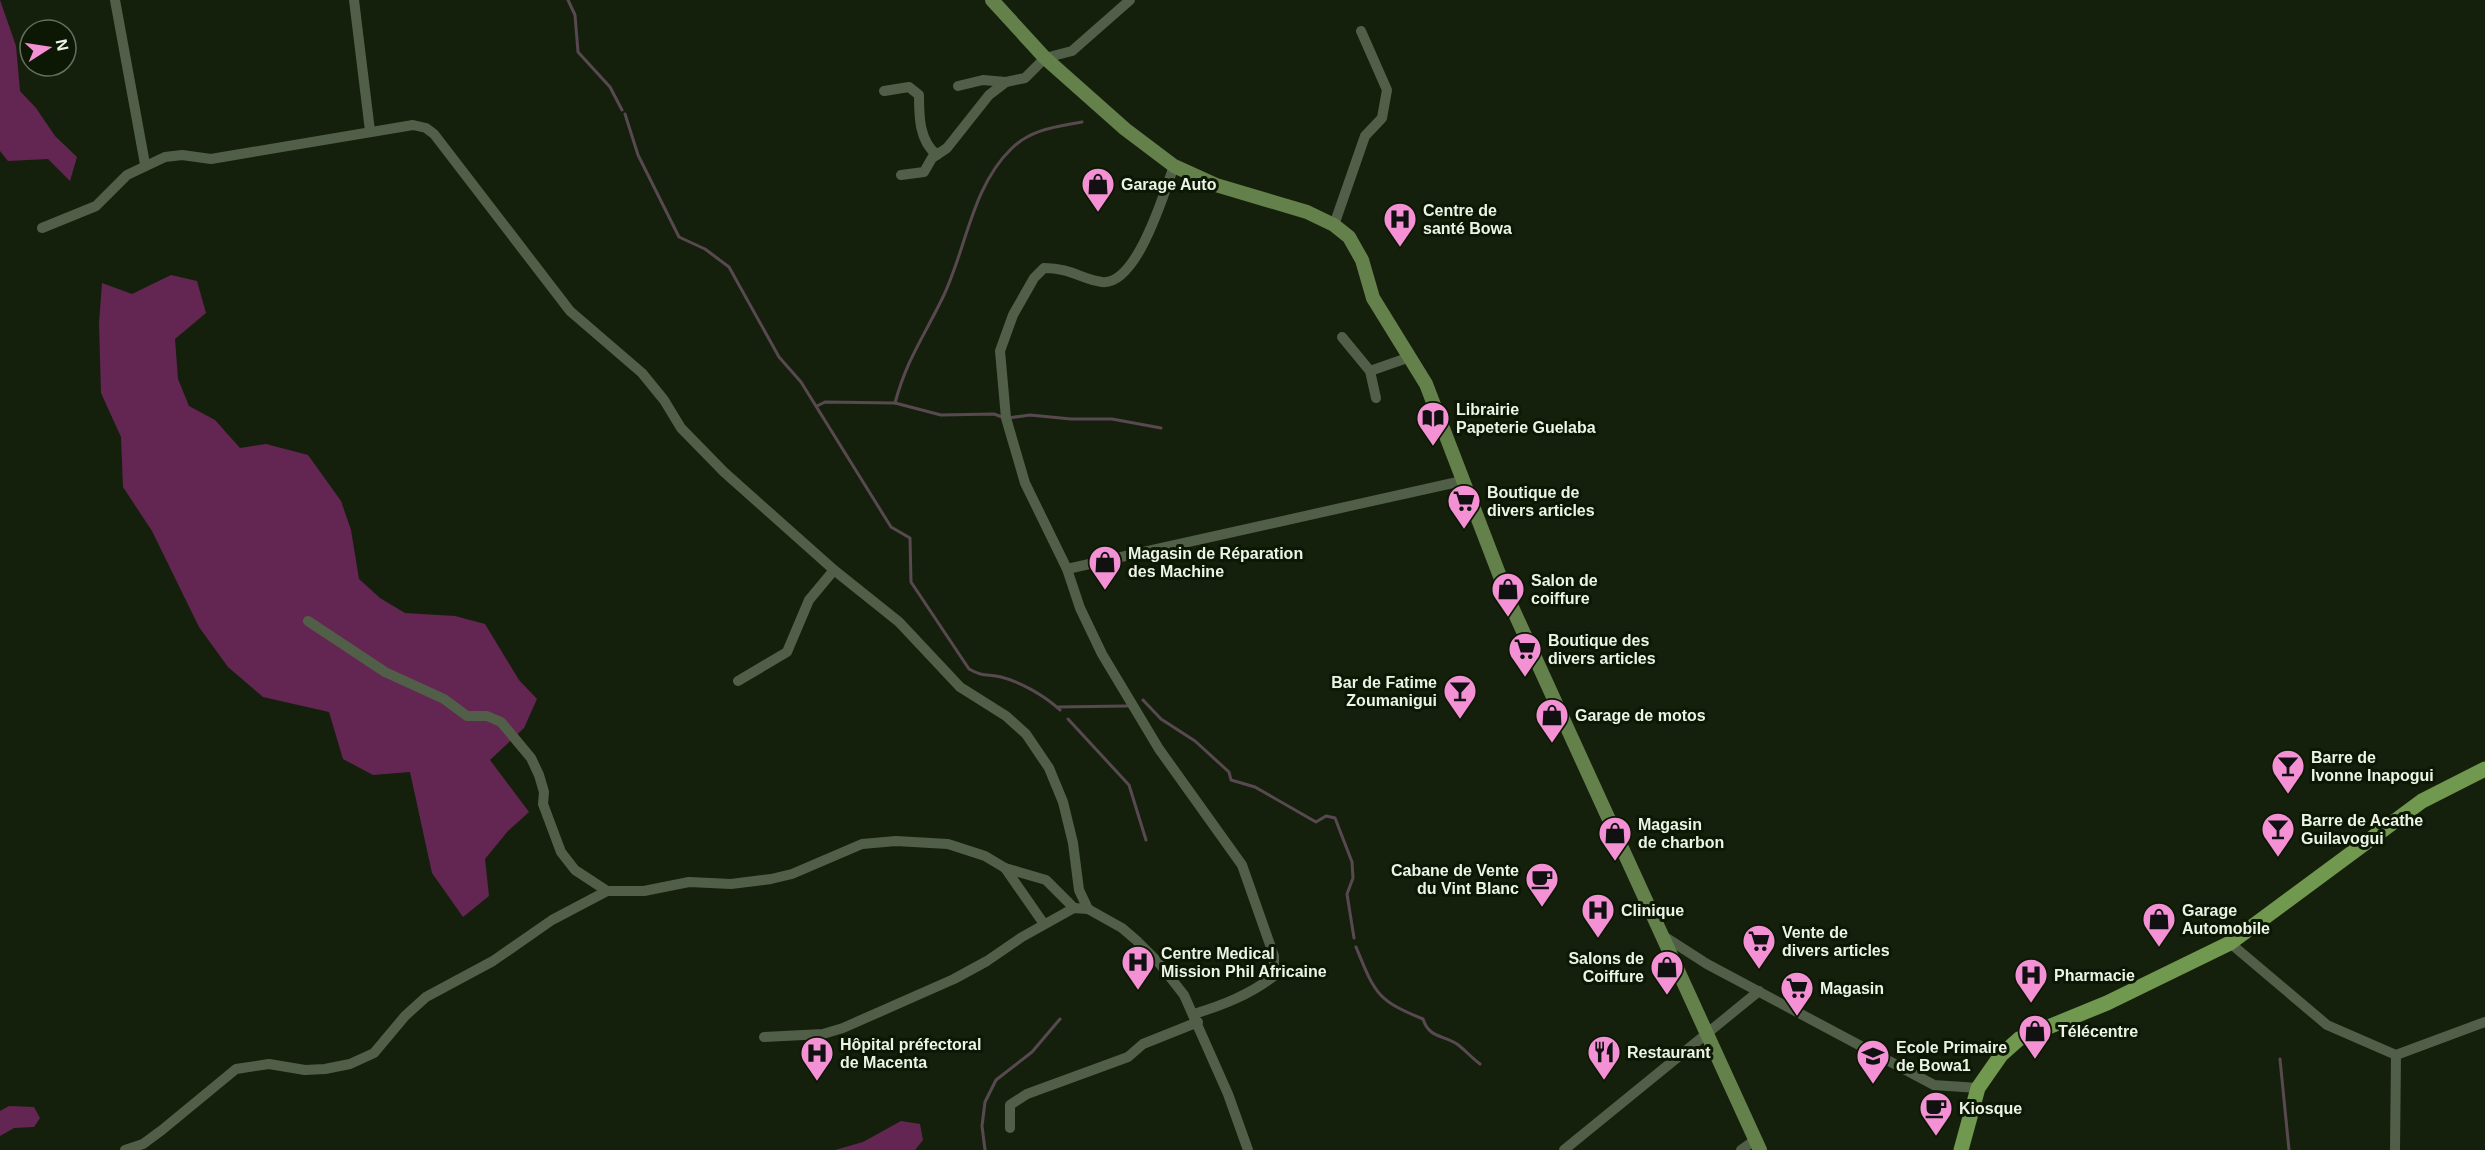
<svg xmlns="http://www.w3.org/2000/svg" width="2485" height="1150" font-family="Helvetica,sans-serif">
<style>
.green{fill:#632652}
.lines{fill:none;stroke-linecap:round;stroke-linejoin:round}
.stream{stroke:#584951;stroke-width:3}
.minor{stroke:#525f48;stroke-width:10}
.major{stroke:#64814c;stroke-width:14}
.highway{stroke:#70984e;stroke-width:15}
.labels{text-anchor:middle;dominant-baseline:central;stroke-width:6;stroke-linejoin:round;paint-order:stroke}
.poi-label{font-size:16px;font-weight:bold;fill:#ecf4e6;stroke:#0c1704;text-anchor:start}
</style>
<rect width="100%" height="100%" fill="#15200c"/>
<g class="green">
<path d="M0 0 16 46 20 91 36 108 55 136 77 157 70 181 48 159 8 161 0 151Z"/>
<path d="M171 275 197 281 206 313 175 339 178 379 189 406 215 420 240 448 266 444 308 455 341 501 351 530 359 579 380 598 405 613 455 616 485 624 519 680 537 699 524 728 490 760 529 812 508 831 485 859 489 896 463 917 432 873 410 772 373 775 343 759 329 712 263 697 228 667 199 627 152 531 123 487 121 437 101 393 99 323 102 283 132 294Z"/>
<path d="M9 1106 34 1107 40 1118 34 1127 14 1128 0 1136V1111Z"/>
<path d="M901 1121 920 1124 923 1140 915 1150H835L863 1142Z"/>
</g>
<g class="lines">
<g class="stream">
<path d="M568 0 575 15 578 52 610 87 622 110"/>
<path d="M625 114 638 155 679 237 705 249 729 267 779 357 801 382 891 527 910 538 911 582 969 669C983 677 987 674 1001 677 1021 682 1045 696 1060 710"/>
<path d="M895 403C907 359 923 338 942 299 966 251 971 188 1011 149 1031 129 1056 127 1082 122"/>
<path d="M817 406 825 402 895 403 941 415 994 414 1002 417"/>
<path d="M1008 418 1030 415 1071 419H1112L1161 428"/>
<path d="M1143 700 1161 719 1195 741 1229 772 1231 780 1255 787 1316 822 1326 816 1335 818 1352 862 1353 878 1347 894 1354 938"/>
<path d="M1057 707 1127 706"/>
<path d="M1068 719 1129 785 1146 840"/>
<path d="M1356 947C1375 993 1376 1000 1423 1019 1429 1038 1443 1035 1457 1044 1465 1050 1472 1058 1480 1064"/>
<path d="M2280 1059 2289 1150"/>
<path d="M985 1150 982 1126 985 1102 996 1080 1032 1052 1060 1019"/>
</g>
<g class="minor">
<path d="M115 0 145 164"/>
<path d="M354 0 370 131"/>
<path d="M958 86 983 80 1006 82"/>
<path d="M884 91 909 87 919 95C919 116 919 141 937 155"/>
<path d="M1174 166C1164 193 1137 286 1102 282 1081 279 1071 268 1044 268L1034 278 1013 315 1000 351 1006 418 1025 483 1067 569 1080 608 1102 654 1159 749 1242 865 1274 956V976C1249 995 1223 1005 1194 1014"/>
<path d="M901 175 924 172 932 158 947 148 989 95 1006 82 1025 78 1045 58 1072 51 1130 0"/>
<path d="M1334 225 1365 136 1382 118 1387 90 1361 31"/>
<path d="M42 228 96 206 127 175 165 157 182 155 211 159 413 125 426 128 434 134 570 311 642 373 664 400 681 428 724 472 834 570 899 622 960 687 1006 716 1026 734 1049 768 1063 802 1073 843 1079 890 1088 909"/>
<path d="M1342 337 1370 371 1376 398"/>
<path d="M1370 371 1410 357"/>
<path d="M1067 569 1462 481"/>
<path d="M308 621 385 672 444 699 467 716H487L501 722 531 758 539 775 544 792 543 804 561 852 575 870 607 891"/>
<path d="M738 681 787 652 809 600 834 570"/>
<path d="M1005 868 1044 924"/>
<path d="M1665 937 1707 964 1934 1085 1978 1088"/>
<path d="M2230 943 2327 1025 2396 1055 2485 1022"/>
<path d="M764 1037 823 1034 843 1028 954 979 987 961 1022 937 1074 908 1088 909 1122 928 1136 940 1159 963 1184 995 1228 1094 1248 1150"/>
<path d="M1010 1128V1105L1027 1094 1128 1057 1143 1044 1198 1022"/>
<path d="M125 1150 143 1144 162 1130 236 1069 269 1064 305 1070 325 1069 350 1064 374 1053 405 1016 426 997 493 961 552 920 607 891H644L689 882 731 884 771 879 792 874 862 844 896 841 948 844 985 856 1005 868 1046 880 1074 908"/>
<path d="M1564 1150 1759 991"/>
<path d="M1741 1150 1755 1140"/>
<path d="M2395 1150 2396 1055"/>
</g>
<path class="major" d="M992 0 1045 58 1125 129 1174 166 1216 185 1307 212 1334 225 1349 237 1362 260 1373 298 1426 384 1511 605 1760 1150"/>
<path class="highway" d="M1961 1150 1978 1088 2001 1055 2019 1039 2107 1003 2230 943 2422 801 2485 769"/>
</g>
<defs>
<g id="shop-pin" transform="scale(1.725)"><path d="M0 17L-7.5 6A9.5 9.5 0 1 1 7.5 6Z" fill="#f491d4" stroke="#0c1704"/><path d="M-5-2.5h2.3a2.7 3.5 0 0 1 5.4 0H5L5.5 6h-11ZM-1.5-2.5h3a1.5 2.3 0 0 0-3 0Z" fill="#111"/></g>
<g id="hospital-pin" transform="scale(1.725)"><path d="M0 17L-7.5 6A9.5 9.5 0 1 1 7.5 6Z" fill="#f491d4" stroke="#0c1704"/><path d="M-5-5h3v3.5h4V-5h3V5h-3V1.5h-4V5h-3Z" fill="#111"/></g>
<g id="library-pin" transform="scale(1.725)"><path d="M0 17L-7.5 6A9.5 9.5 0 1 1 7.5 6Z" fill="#f491d4" stroke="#0c1704"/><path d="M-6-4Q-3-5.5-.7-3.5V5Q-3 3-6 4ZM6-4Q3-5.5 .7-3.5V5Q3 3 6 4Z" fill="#111"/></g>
<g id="supermarket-pin" transform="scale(1.725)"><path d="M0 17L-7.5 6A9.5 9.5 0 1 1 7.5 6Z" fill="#f491d4" stroke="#0c1704"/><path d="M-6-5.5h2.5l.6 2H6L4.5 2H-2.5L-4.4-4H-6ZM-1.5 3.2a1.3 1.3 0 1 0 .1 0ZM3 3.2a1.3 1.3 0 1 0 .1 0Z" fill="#111"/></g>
<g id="bar-pin" transform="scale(1.725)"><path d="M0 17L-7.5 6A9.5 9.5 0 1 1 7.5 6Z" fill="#f491d4" stroke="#0c1704"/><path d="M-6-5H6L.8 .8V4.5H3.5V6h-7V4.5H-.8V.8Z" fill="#111"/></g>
<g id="cafe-pin" transform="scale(1.725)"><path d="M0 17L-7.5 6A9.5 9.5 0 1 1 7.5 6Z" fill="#f491d4" stroke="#0c1704"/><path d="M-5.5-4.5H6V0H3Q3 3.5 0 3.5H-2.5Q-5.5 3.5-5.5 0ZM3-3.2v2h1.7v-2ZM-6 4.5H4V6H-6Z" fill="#111"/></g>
<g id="restaurant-pin" transform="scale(1.725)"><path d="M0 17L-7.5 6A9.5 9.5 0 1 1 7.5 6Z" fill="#f491d4" stroke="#0c1704"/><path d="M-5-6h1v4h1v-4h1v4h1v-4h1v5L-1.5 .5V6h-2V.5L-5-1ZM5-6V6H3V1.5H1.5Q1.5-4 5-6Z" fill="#111"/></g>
<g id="school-pin" transform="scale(1.725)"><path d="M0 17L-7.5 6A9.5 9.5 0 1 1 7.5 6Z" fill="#f491d4" stroke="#0c1704"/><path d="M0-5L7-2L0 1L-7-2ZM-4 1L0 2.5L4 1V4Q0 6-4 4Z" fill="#111"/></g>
</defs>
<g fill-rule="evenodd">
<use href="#shop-pin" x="1098" y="184"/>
<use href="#hospital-pin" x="1400" y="219"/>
<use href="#library-pin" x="1433" y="418"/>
<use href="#supermarket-pin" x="1464" y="501"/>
<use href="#shop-pin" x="1105" y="562"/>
<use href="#shop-pin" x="1508" y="589"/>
<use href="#supermarket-pin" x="1525" y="649"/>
<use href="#bar-pin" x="1460" y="691"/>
<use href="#shop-pin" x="1552" y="715"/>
<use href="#bar-pin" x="2288" y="766"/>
<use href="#bar-pin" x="2278" y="829"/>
<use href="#shop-pin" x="1615" y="833"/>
<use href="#cafe-pin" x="1542" y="879"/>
<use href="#hospital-pin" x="1598" y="910"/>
<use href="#shop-pin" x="2159" y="919"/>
<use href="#supermarket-pin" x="1759" y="941"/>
<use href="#hospital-pin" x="1138" y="962"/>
<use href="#shop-pin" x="1667" y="967"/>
<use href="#hospital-pin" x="2031" y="975"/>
<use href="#supermarket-pin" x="1797" y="988"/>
<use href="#shop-pin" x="2035" y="1031"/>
<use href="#restaurant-pin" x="1604" y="1052"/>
<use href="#hospital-pin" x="817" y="1053"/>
<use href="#school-pin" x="1873" y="1056"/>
<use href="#cafe-pin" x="1936" y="1108"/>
</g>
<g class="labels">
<g class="poi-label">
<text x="1121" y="184">Garage Auto</text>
<text x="1423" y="210">Centre de<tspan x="1423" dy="18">santé Bowa</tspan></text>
<text x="1456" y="409">Librairie<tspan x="1456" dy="18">Papeterie Guelaba</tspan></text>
<text x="1487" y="492">Boutique de<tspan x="1487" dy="18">divers articles</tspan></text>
<text x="1128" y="553">Magasin de Réparation<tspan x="1128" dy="18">des Machine</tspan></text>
<text x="1531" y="580">Salon de<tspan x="1531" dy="18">coiffure</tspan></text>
<text x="1548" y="640">Boutique des<tspan x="1548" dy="18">divers articles</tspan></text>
<text x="1437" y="682" text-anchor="end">Bar de Fatime<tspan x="1437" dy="18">Zoumanigui</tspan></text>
<text x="1575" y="715">Garage de motos</text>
<text x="2311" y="757">Barre de<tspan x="2311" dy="18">Ivonne Inapogui</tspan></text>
<text x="2301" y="820">Barre de Acathe<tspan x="2301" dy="18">Guilavogui</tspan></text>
<text x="1638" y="824">Magasin<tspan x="1638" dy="18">de charbon</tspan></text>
<text x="1519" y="870" text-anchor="end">Cabane de Vente<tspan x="1519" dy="18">du Vint Blanc</tspan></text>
<text x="1621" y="910">Clinique</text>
<text x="2182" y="910">Garage<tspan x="2182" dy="18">Automobile</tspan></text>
<text x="1782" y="932">Vente de<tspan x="1782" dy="18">divers articles</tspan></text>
<text x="1161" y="953">Centre Medical<tspan x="1161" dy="18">Mission Phil Africaine</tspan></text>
<text x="1644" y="958" text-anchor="end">Salons de<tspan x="1644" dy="18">Coiffure</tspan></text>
<text x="2054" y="975">Pharmacie</text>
<text x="1820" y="988">Magasin</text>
<text x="2058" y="1031">Télécentre</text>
<text x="840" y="1044">Hôpital préfectoral<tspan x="840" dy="18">de Macenta</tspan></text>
<text x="1896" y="1047">Ecole Primaire<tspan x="1896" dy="18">de Bowa1</tspan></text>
<text x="1627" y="1052">Restaurant</text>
<text x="1959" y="1108">Kiosque</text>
</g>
</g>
<g transform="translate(48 48) rotate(78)"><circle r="28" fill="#0c1704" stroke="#666f5e" stroke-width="1.5"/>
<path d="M0-4.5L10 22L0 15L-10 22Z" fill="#f491d4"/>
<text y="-9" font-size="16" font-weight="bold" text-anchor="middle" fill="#ecf4e6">N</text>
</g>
</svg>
